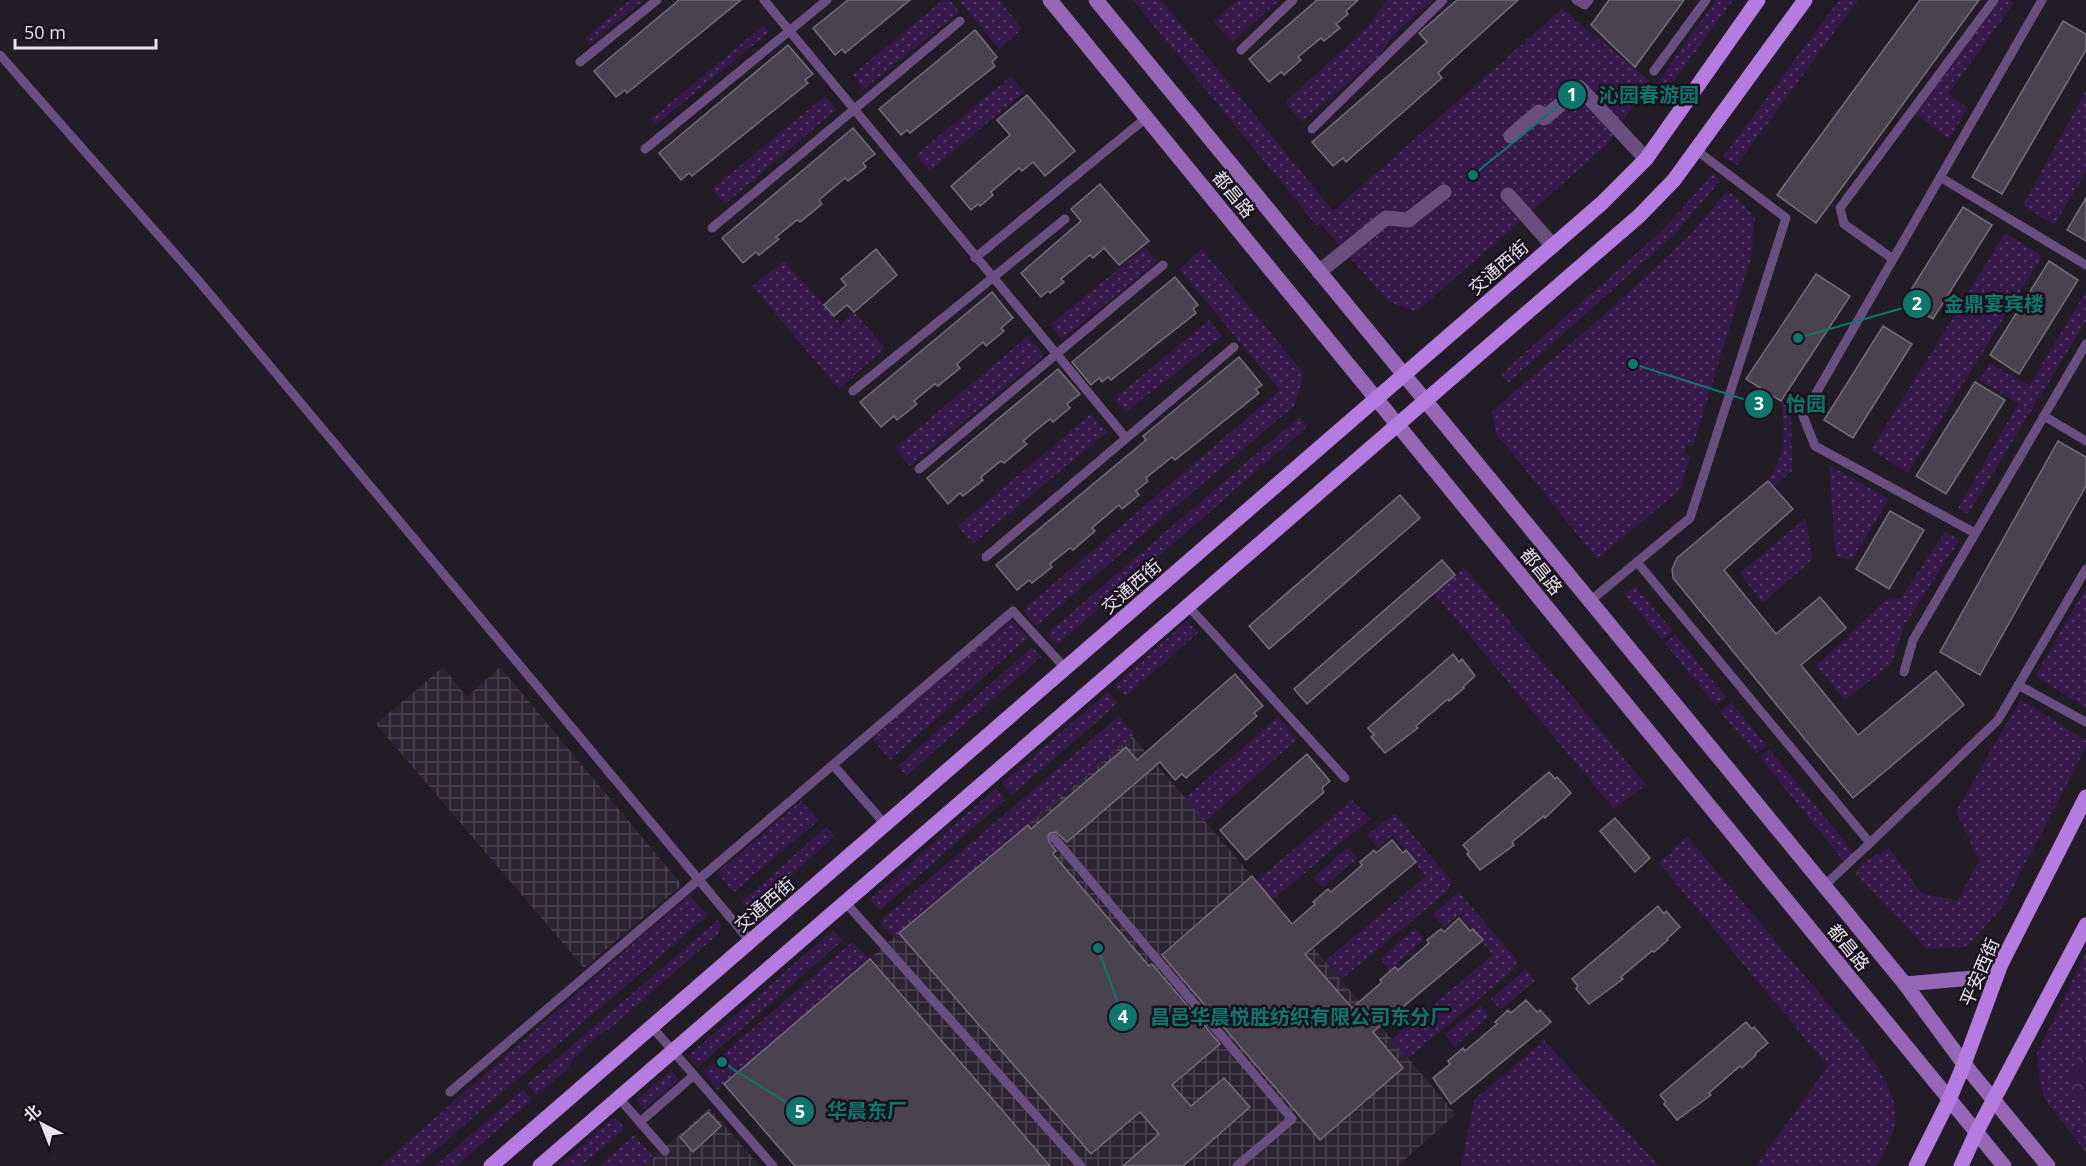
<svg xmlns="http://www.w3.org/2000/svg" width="2086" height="1166" font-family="'Open Sans','Noto Sans SC',sans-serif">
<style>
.industrial{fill:url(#industrial-grid)}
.forest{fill:url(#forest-crowns)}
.park{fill:url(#park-dots)}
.building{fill:#4a4250;stroke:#756d7c;stroke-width:1.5}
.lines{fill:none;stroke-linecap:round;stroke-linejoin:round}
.lane{stroke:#6a4e7f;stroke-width:9}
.street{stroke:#6a4e7f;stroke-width:15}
.secondary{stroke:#9567b6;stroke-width:15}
.primary{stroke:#b67be1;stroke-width:15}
.labels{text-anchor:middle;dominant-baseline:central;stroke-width:5;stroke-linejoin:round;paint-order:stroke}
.street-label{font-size:18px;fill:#e8e3ec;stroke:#19121e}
.leader{fill:none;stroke:#0f766e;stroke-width:2}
.callout-dot{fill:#0f766e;stroke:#19121e;stroke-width:2}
.mark-label{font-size:18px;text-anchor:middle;font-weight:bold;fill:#fff}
.callout-label{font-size:20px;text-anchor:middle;font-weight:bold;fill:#0f766e;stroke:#19121e;stroke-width:5;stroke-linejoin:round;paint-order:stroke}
</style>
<defs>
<pattern id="industrial-grid" width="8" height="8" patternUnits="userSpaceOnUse" patternTransform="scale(1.5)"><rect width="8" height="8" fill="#2d2334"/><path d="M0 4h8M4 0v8" fill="none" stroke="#4b4352"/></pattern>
<pattern id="forest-crowns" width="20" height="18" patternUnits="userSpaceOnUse" patternTransform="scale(1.5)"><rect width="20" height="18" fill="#37184a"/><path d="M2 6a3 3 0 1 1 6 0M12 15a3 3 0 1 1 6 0" fill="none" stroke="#543964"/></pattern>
<pattern id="park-dots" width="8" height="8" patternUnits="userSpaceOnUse" patternTransform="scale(1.5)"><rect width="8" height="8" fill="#37184a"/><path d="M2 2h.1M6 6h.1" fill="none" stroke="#543964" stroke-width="1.8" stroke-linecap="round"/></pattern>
</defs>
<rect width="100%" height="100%" fill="#221c27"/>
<g class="industrial">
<path d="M443 667 467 697 500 667 682 885 584 968 376 724Z"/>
<path d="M1132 736 1456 1114 1398 1166H795L724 1084 899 933Z"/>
<path d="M709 1108 760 1166H644Z"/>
</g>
<path class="forest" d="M2086 1042V1106L2069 1085Z"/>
<g class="park">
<path d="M630 0H644L590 44 585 38Z"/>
<path d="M943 0H950L959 12 864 89 852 75Z"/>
<path d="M959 0H999L1022 29 999 49Z"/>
<path d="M1133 0H1161L1333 211 1562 9 1650 81 1608 144 1416 312 1388 301 1320 223 1316 225Z"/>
<path d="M1237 0H1280L1232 42 1213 21Z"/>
<path d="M1387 0H1433L1394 34 1379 56 1302 122 1285 102 1369 26Z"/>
<path d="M1716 0H1733L1661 99 1651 92Z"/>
<path d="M1839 0H1858L1737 165 1723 157Z"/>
<path d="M2000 0H2010L2014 3 1948 94 1968 108 1949 139 1915 114Z"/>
<path d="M764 25 769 32 656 125 651 119Z"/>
<path d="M1011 76 1024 92 930 171 916 155Z"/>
<path d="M2086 91V172L2054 225 2023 205Z"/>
<path d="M825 96 837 109 725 204 712 189Z"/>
<path d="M1713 173 1721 180 1674 235 1508 383 1501 374 1665 228Z"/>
<path d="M1728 190 1755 217 1751 258 1693 446 1687 444 1684 453 1690 456 1680 490 1597 559 1496 433 1492 411 1597 321 1655 268 1692 233Z"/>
<path d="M2005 233 2042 256 1908 473 1871 450Z"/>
<path d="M1145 247 1157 262 1062 339 1050 325Z"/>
<path d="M1202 249 1304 374 1294 406 1036 626 1023 610 1280 390 1179 269Z"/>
<path d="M784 261 841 324 854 312 885 348 839 389 752 286Z"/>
<path d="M2086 292V321L1968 514 1958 508 2018 404 1980 380 1990 363 2029 385Z"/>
<path d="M1209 320 1222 336 1126 412 1114 399Z"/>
<path d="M1028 336 1044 355 910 466 895 448Z"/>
<path d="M1781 401 1791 406 1792 471 1774 486 1768 481C1786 453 1786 434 1781 401Z"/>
<path d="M1091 414 1107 432 973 544 958 526Z"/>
<path d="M1299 417 1308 426 1057 645 1047 634Z"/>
<path d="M1829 465 1889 499 1852 560 1836 557Z"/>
<path d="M1806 518 1812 560 1763 603 1740 573Z"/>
<path d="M1945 532 1960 540 1904 626 1892 663 1845 700 1816 666 1888 598 1900 599Z"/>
<path d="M1464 567 1646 785 1614 809 1434 593Z"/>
<path d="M1635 586 1673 631 1662 640 1625 595Z"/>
<path d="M2086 588V708L2035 676Z"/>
<path d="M1010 618 1028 638 890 760 872 738Z"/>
<path d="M1187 621 1198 633 1126 696 1115 685Z"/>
<path d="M1675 634 1726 697 1716 706 1665 643Z"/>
<path d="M1032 647 1041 657 906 776 898 766Z"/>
<path d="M1108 692 1118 703 1012 795 1002 783Z"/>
<path d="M2021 699 2086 741V747L2004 905 1967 947 1927 949 1856 874 1862 863 1889 848 1921 893 1957 901 1979 861 1956 811Z"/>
<path d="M1731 702 1767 746 1756 754 1720 712Z"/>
<path d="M1119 716 1135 734 894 938 879 922Z"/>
<path d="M1278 717 1297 739 1205 822 1185 798Z"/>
<path d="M1769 749 1854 853 1844 861 1760 758Z"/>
<path d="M996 788 1005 800 880 910 870 899Z"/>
<path d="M1352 800 1370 819 1272 900 1256 881Z"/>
<path d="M801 801 819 820 734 892 717 873Z"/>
<path d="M1395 813 1451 881 1449 890 1341 980 1325 961 1426 876 1393 835 1377 847 1367 835Z"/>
<path d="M826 827 835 836 750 912 742 902Z"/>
<path d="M1687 836 1857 1038C1875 1063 1904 1098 1893 1132 1889 1143 1882 1155 1877 1166H1756L1828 1066 1659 863Z"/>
<path d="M1348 847 1357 858 1323 888 1313 878Z"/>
<path d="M1459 892 1517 960 1515 969 1407 1059 1391 1040 1493 955 1459 915 1444 927 1433 914Z"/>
<path d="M689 895 708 915 417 1166H380Z"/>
<path d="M718 920 721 925 718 934 611 1028 602 1033 573 1059 568 1069 536 1095 527 1084Z"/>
<path d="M1415 928 1424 939 1390 970 1380 959Z"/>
<path d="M833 930 842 941 698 1067 688 1056Z"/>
<path d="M852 942 870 959 718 1090 703 1072Z"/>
<path d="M2086 952V1042L2069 1085 2086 1106V1152L2046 1101 2041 1088 2037 1054Z"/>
<path d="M1526 969 1535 980 1501 1010 1491 999Z"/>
<path d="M1480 1005 1489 1016 1455 1046 1445 1035Z"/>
<path d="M1544 1040 1659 1166H1461L1474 1100Z"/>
<path d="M671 1070 679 1079 644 1110 636 1100Z"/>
<path d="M523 1089 532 1100 456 1166H435Z"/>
<path d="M612 1119 619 1120 624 1129 581 1166H558Z"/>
<path d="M634 1135 654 1158 644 1166H599Z"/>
</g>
<g class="building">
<path d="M679 0H741L627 93 625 90 616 97 594 71Z"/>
<path d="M848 0H910L845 53 842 49 835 55 813 28Z"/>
<path d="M1317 0H1358L1346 11 1348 14 1336 24 1340 28 1324 41 1321 38 1298 57 1301 60 1284 75 1281 72 1269 82 1249 59Z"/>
<path d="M1457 0H1518L1444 67 1438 73 1442 78 1346 162 1343 158 1333 166 1312 142 1427 42 1419 33Z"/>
<path d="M1609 0H1684L1635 67 1591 25Z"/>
<path d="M1920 0H1979L1816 223 1777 195Z"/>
<path d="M2063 21 2086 34V50L2002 194 1972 177Z"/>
<path d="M975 30 997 57 992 62 995 66 910 133 907 130 901 135 879 109Z"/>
<path d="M788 45 813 74 805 80 808 83 692 176 689 173 681 180 659 153Z"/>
<path d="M1027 95 1075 151 1045 176 1033 162 1022 171 1019 168 991 192 993 195 980 206 978 204 971 210 951 186 1010 135 997 120Z"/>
<path d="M853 128 875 154 863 163 866 167 848 181 845 178 819 200 822 204 800 222 797 220 776 237 779 239 759 255 756 252 743 263 722 238Z"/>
<path d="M1100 184 1149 241 1119 265 1104 248 1093 258 1090 255 1061 279 1064 282 1050 293 1048 291 1041 297 1021 273 1081 221 1071 209Z"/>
<path d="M2086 198V241L2067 230Z"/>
<path d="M1963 207 1992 225 1933 319 1904 301Z"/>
<path d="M876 249 897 275 854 312 847 305 834 316 824 305 846 285 841 279Z"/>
<path d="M2049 261 2078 280 2019 374 1990 355Z"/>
<path d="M1816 274 1850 296 1781 401 1746 379Z"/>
<path d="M1175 277 1198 305 1193 309 1196 313 1111 380 1108 377 1102 382 1099 378 1091 385 1072 362Z"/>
<path d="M992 292 1013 318 1001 328 1004 331 986 346 983 342 957 364 960 368 938 386 935 384 914 401 917 404 897 420 894 416 881 427 860 402Z"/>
<path d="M1883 326 1912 344 1853 438 1824 420Z"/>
<path d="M1239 357 1262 385 1256 389 1259 393 1175 460 1172 457 1146 478 1148 481 1136 491 1139 495 1122 509 1119 505 1092 528 1095 531 1073 550 1070 548 1050 564 1052 567 1032 583 1029 580 1017 590 996 565 1146 440 1143 436Z"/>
<path d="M1058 369 1080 394 1067 404 1070 408 1053 422 1050 419 1023 441 1027 444 1004 463 1001 461 981 477 983 480 963 496 960 493 948 504 927 478Z"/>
<path d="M1975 382 2005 400 1946 494 1916 476Z"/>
<path d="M2058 441 2086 457V486L1980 675 1940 652Z"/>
<path d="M1768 481 1793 509 1724 570 1776 634 1820 597 1846 628 1801 665 1858 735 1936 671 1964 705 1853 798 1673 578 1672 569 1677 558Z"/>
<path d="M1400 495 1420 518 1269 649 1249 626Z"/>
<path d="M1890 511 1924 530 1889 589 1856 569Z"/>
<path d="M1442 560 1455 575 1307 704 1294 689Z"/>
<path d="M1453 654 1459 662 1462 659 1475 676 1463 687 1464 688 1449 701 1448 699 1416 726 1418 728 1385 753 1371 737 1374 735 1368 728Z"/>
<path d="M1235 674 1263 706 1254 713 1257 716 1213 755 1186 778 1182 774 1175 780 1160 762 1067 842 1056 832 1050 833 1048 836 1049 842 1056 851 1053 854 1149 966 1152 964 1220 1044 1172 1085 1191 1106 1224 1078 1250 1107 1183 1166H1123L1159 1134 1140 1112 1091 1154 899 933 1028 825 1031 829 1126 747 1137 760Z"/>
<path d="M1307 754 1330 781 1322 788 1324 792 1246 860 1220 830Z"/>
<path d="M1549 772 1555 779 1557 777 1571 793 1545 818 1544 816 1512 842 1514 845 1480 870 1467 854 1469 852 1463 845Z"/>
<path d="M1615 818 1650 858 1635 872 1600 831Z"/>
<path d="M1392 840 1403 853 1406 850 1416 862 1305 954 1352 1008 1382 982 1380 980 1395 967 1398 970 1429 943 1427 940 1441 929 1444 932 1459 918 1470 931 1473 929 1483 940 1373 1032 1403 1068 1320 1140 1162 955 1252 876 1292 924 1315 904 1313 902 1328 889 1331 892 1362 865 1360 862 1374 850 1376 853Z"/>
<path d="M1658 906 1664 914 1666 911 1680 927 1667 939 1668 940 1654 952 1652 951 1621 977 1623 979 1589 1004 1576 989 1578 986 1572 979Z"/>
<path d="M870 959 996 1103 1050 1166H795L724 1084Z"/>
<path d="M1526 1000 1537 1012 1540 1010 1551 1022 1451 1104 1433 1078 1450 1064 1448 1061 1463 1048 1465 1051 1497 1024 1495 1022 1508 1010 1511 1013Z"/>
<path d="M1746 1022 1752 1029 1754 1027 1768 1043 1755 1054 1756 1055 1742 1068 1740 1066 1709 1093 1711 1095 1677 1120 1664 1104 1666 1102 1660 1095Z"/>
<path d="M708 1112 721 1126 693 1152 680 1137Z"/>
</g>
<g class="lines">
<g class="lane">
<path d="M764 0 1126 438"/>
<path d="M1576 0 1585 5 1589 0"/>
<path d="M1241 50 1293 0"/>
<path d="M0 55 198 280 750 941"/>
<path d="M580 62 657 0"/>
<path d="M1654 71 1706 0"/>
<path d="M1312 129 1443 0"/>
<path d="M645 149 827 0"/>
<path d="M1940 177 2086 265"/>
<path d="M712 228 960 21"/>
<path d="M975 258 1146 118"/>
<path d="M1893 259 1844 224 1840 208 1994 0"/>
<path d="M853 391 1065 219"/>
<path d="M2044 416 2086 441"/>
<path d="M919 469 1163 265"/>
<path d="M1975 533 1815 446 1803 416 2042 0"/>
<path d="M986 557 1234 347"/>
<path d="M1637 562 1870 843 1998 720 2086 569"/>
<path d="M1590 601 1690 518 1786 218 1696 150"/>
<path d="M1188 606 1345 778"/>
<path d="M1904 672 1913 640 2086 344"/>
<path d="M2018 685 2086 722"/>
<path d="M833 765 885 824"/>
<path d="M1054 838 1292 1119 1237 1166"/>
<path d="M1824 886 1870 843"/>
<path d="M845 902 1081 1166"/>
<path d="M652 1027 773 1166"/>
<path d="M450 1092 1013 611 1065 668"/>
<path d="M619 1098 665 1151"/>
<path d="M640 1122 693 1076"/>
</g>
<g class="street">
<path d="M1511 136 1539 112 1544 118 1580 88 1646 159"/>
<path d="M1508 195 1553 246"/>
<path d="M1319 272 1386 218 1408 220 1444 192"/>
</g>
<g class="secondary">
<path d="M1050 0 2004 1166"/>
<path d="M1096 0 1905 984 1964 1064 2048 1166"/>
<path d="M1905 984 1973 978 2001 964"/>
</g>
<g class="primary">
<path d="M491 1166 1602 203 1646 159 1758 0"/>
<path d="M540 1166 1639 216 1674 180 1805 0"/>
<path d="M1916 1166 1949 1100 1964 1064 2001 964 2086 797"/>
<path d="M1961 1166 1976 1133 2086 925"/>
</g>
</g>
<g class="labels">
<g class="street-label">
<text transform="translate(1234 194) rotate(51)">都昌路</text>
<text transform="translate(1498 267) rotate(-41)">交通西街</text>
<text transform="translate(1542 571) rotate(51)">都昌路</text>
<text transform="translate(1131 586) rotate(-41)">交通西街</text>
<text transform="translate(764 904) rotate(-41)">交通西街</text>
<text transform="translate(1849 947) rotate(51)">都昌路</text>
<text transform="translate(1979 972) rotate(-67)">平安西街</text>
</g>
</g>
<path class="leader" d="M1473 175L1572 95M1798 338L1917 304M1633 364L1759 404M1098 948L1123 1017M722 1062L800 1111"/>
<g class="callout-dot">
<circle cx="1473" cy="175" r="6"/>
<circle cx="1798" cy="338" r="6"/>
<circle cx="1633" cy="364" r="6"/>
<circle cx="1098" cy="948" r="6"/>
<circle cx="722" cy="1062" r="6"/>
<circle cx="1572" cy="95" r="15"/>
<circle cx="1917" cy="304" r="15"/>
<circle cx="1759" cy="404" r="15"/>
<circle cx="1123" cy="1017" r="15"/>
<circle cx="800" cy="1111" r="15"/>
</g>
<g class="mark-label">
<text x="1572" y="101">1</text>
<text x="1917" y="310">2</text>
<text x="1759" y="410">3</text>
<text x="1123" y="1023">4</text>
<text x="800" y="1118">5</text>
</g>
<g class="callout-label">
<text x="1649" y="102">沁园春游园</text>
<text x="1994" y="311">金鼎宴宾楼</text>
<text x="1806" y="411">怡园</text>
<text x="1300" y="1024">昌邑华晨悦胜纺织有限公司东分厂</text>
<text x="867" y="1118">华晨东厂</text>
</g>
<g transform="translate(42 1124) rotate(318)" stroke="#19121e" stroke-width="4.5" paint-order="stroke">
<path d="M0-4.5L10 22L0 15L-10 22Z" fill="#e8e3ec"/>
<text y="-9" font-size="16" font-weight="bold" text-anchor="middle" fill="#e8e3ec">北</text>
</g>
<path d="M15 39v9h141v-9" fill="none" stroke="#e8e3ec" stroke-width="3"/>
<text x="24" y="39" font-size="18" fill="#e8e3ec" stroke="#19121e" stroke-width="4.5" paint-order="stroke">50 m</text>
</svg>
